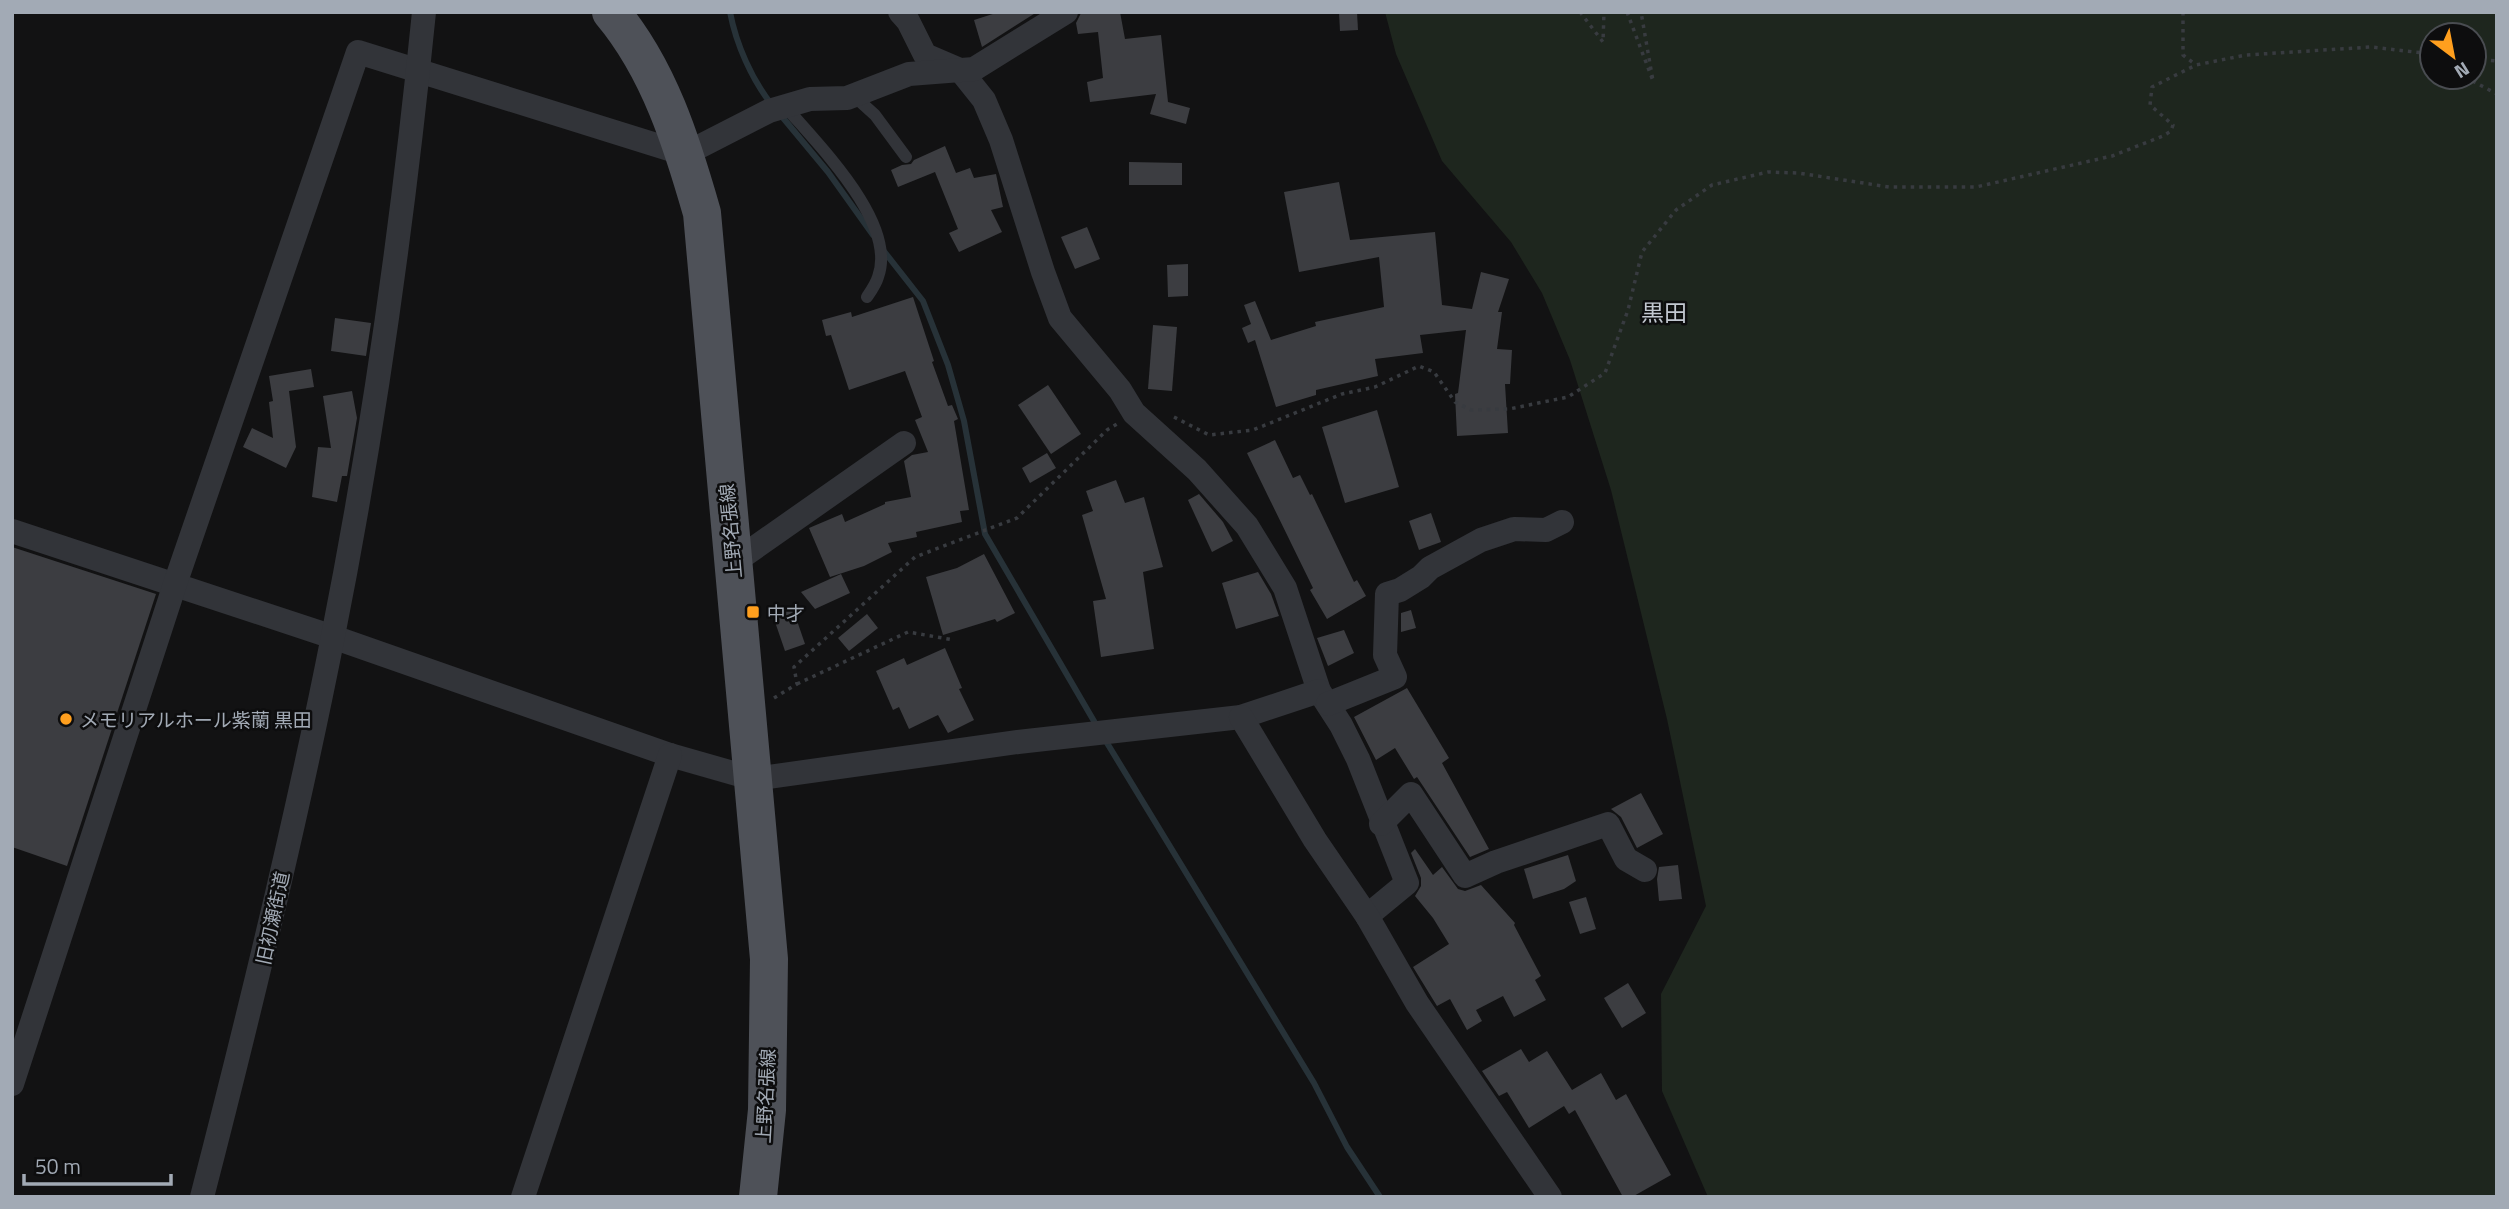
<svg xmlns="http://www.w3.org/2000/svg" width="2509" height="1209" font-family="'Titillium Web','Noto Sans JP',sans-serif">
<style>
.green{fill:#1e261e;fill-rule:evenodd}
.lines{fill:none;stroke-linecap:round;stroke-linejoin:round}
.stream{stroke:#273238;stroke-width:6}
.building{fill:#3c3d41}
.path{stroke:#383b40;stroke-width:3.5;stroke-dasharray:3.5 5;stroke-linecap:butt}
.service{stroke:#323439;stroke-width:12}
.minor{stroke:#323439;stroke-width:24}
.primary{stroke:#4e5158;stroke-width:38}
.poi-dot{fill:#ff9f1e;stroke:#0d0d0e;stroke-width:2.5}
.labels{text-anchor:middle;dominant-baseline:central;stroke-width:5;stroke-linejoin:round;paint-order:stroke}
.street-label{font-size:19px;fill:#a2aab5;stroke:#0d0d0e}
.poi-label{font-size:19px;fill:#a2aab5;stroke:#0d0d0e;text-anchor:start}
.quarter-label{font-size:23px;fill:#c3c8d1;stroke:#0d0d0e}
</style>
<rect width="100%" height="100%" fill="#121213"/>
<path class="green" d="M1385 12H2497V1197H1708L1662 1091 1661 994 1706 906 1667 719 1611 490 1570 360 1542 293 1511 242 1442 161 1396 54ZM2432 35H2474V77H2432Z"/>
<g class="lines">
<g class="stream">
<path d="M730 12C736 44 752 80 772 105"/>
<path d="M779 113 828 172 873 235"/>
<path d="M883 250 923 301 948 365 964 421 985 534 1098 728"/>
<path d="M1104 738 1314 1083 1347 1147 1380 1197"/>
</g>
</g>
<g class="building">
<path d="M999 12H1037L982 47 974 20Z"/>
<path d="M1120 12 1125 39 1161 35 1168 102 1190 108 1186 124 1150 114 1156 94 1090 102 1087 82 1103 78 1098 32 1078 34 1076 23 1081 13Z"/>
<path d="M1339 12H1357L1358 30 1340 31Z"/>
<path d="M945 146 956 173 970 168 974 178 996 174 1003 207 991 210 1002 232 959 252 949 233 958 229 935 172 898 187 891 170 902 165 911 164 914 160Z"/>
<path d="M1129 162 1182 163V185H1129Z"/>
<path d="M1339 182 1350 240 1435 232 1442 305 1472 309 1481 272 1509 279 1498 312H1502L1497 349 1512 350 1510 384H1505L1508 433 1457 436 1455 394 1458 393 1466 330 1420 335 1423 353 1375 359 1378 376 1316 390V395L1276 407 1255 340 1248 343 1242 328 1251 324 1244 305 1255 301 1271 340 1316 326 1315 322 1384 307 1379 257 1299 272 1284 192Z"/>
<path d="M1087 227 1100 259 1075 269 1061 237Z"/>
<path d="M1188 264V296L1168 297 1167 265Z"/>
<path d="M913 297 934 361 932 362 948 406 952 405 958 419 954 421 969 510 960 511 962 522 916 532 917 537 888 543 892 552 864 566 830 577 809 528 842 514 845 522 885 504V502L911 497 904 461 912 455 928 452 915 420 922 417 905 371 849 390 831 335 826 336 822 320 851 312 852 317Z"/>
<path d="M335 318 371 323 366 356 331 351Z"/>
<path d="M1153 325 1177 327 1172 391 1148 389Z"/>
<path d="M311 369 314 387 289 391 296 447 286 468 243 447 252 428 273 438 269 402 273 401 269 376Z"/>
<path d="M1048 385 1081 434 1051 454 1018 405Z"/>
<path d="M352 391 357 418 347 476H342L337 502 312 497 318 447 331 448 323 396Z"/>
<path d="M1377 410 1399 487 1345 503 1322 427Z"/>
<path d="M1275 440 1293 478 1300 475 1310 495 1312 494 1354 582 1357 580 1366 596 1327 619 1310 590 1313 588 1247 453Z"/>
<path d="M1047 453 1056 468 1030 483 1022 468Z"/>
<path d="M1116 480 1125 503 1144 497 1163 567 1143 572 1154 649 1101 657 1093 601 1106 599 1082 515 1093 511 1086 491Z"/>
<path d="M1199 494 1223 522 1233 541 1212 552 1188 500Z"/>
<path d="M1431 513 1441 542 1419 550 1409 521Z"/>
<path d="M12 547 156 594 67 866 12 847Z"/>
<path d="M984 554 1015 613 997 622 995 619 943 635 926 577 957 568Z"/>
<path d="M1258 572 1271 594 1279 616 1236 629 1222 583Z"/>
<path d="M841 574 850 593 815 609 801 592Z"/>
<path d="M793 609 805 644 785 651 773 616Z"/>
<path d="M1411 610 1416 628 1401 632V613Z"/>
<path d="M867 614 878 628 849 651 838 638Z"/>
<path d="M1344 630 1354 653 1328 666 1317 638Z"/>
<path d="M945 648 962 688 959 689 974 720 948 733 938 715 909 729 899 707 893 710 876 671 904 658 907 665Z"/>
<path d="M1407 688 1449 758 1442 763 1489 849 1470 857 1423 786 1417 777 1414 779 1395 748 1376 760 1354 717Z"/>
<path d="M1641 793 1663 834 1637 848 1621 817 1611 809Z"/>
<path d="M1415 849 1433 875 1442 867 1458 889 1465 891 1481 885 1515 923 1514 925 1541 976 1535 980 1546 1000 1514 1017 1503 996 1476 1010 1482 1021 1467 1030 1450 999 1437 1006 1413 967 1449 944 1433 918 1415 896 1421 886V878L1411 853Z"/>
<path d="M1568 855 1576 881 1564 889 1533 899 1524 869Z"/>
<path d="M1678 865 1682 899 1659 901 1657 879 1659 867Z"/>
<path d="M1586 897 1596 929 1580 934 1569 902Z"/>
<path d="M1628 983 1646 1013 1622 1028 1604 998Z"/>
<path d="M1521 1049 1529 1062 1547 1051 1572 1090 1601 1073 1616 1100 1626 1094 1671 1175 1632 1197H1623L1575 1110 1569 1114 1564 1106 1529 1128 1507 1092 1499 1096 1482 1071Z"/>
</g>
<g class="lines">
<g class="path">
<path d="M1580 12 1603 42 1604 12"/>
<path d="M1627 12 1653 81 1641 12"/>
<path d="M2183 12V55L2196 65"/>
<path d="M2421 54 2432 60"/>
<path d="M2474 59 2497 61"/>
<path d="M2465 77 2497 94"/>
<path d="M1174 417 1209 435 1253 430 1342 394 1375 387 1419 366 1434 372 1455 402 1471 410 1509 409 1568 397 1605 373 1628 310 1642 252 1676 210 1712 185 1768 172 1798 173 1889 187H1976L2112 156 2163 136 2171 131 2173 125 2150 105 2152 87 2196 65 2246 55 2371 47 2432 54"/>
<path d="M797 684 908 632 954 640"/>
<path d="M774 698 797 684 794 667 915 557 1017 518 1107 430 1117 424"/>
</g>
<g class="service">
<path d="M854 96 875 115 906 157"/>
<path d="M785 106C818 145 898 223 878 277 876 284 871 291 867 297"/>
</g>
<g class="minor">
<path d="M900 12 908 21 925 55 960 70 984 100 1001 140 1043 272 1060 318 1120 390 1134 413 1197 470 1247 526 1285 588 1319 691 1341 725 1358 759 1407 883 1367 916"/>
<path d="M12 531 333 637 670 755 754 779 1018 742 1241 717 1319 691"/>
<path d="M733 563 904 443"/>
<path d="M1328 704 1395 677 1385 655 1387 594 1400 590 1421 577 1430 568 1481 540 1514 529 1546 530 1562 522"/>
<path d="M1241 717 1315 840 1367 916 1417 1003 1550 1197"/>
<path d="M1381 824 1411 794 1465 876 1496 862 1608 824 1626 859 1645 870"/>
<path d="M12 1084 175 584 358 52 685 154 769 111 810 99 847 98 909 74 974 69 1066 12"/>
<path d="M202 1197C250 1011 296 824 333 636 374 430 403 221 424 12"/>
<path d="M523 1197 670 755"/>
</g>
<path class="primary" d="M611 12C659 69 682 143 702 213L769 959 767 1110 758 1197"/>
</g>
<g class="poi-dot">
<rect x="746" y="605" width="14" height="14" rx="3.5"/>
<circle cx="66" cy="719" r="7"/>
</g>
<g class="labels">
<g class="street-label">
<text transform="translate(730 531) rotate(-95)">上野名張線</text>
<text transform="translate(272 918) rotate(-78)">旧初瀬街道</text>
<text transform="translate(765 1096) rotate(-87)">上野名張線</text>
</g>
<g class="poi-label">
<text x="767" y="612">中才</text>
<text x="80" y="719">メモリアルホール紫蘭 黒田</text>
</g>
<g class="quarter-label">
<text x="1664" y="312">黒田</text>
</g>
</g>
<rect width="2509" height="1209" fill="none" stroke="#a2aab5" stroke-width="28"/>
<g transform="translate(2453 56) rotate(148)"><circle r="33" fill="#0d0d0e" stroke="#494c51" stroke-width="2"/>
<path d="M0-5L12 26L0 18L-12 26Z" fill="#ff9f1e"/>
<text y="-10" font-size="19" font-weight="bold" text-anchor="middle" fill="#a2aab5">N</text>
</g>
<path d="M24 1174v10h147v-10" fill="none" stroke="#a2aab5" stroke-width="3.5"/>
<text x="35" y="1174" font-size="21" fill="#a2aab5" stroke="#0d0d0e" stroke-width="5" paint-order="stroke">50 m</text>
</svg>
